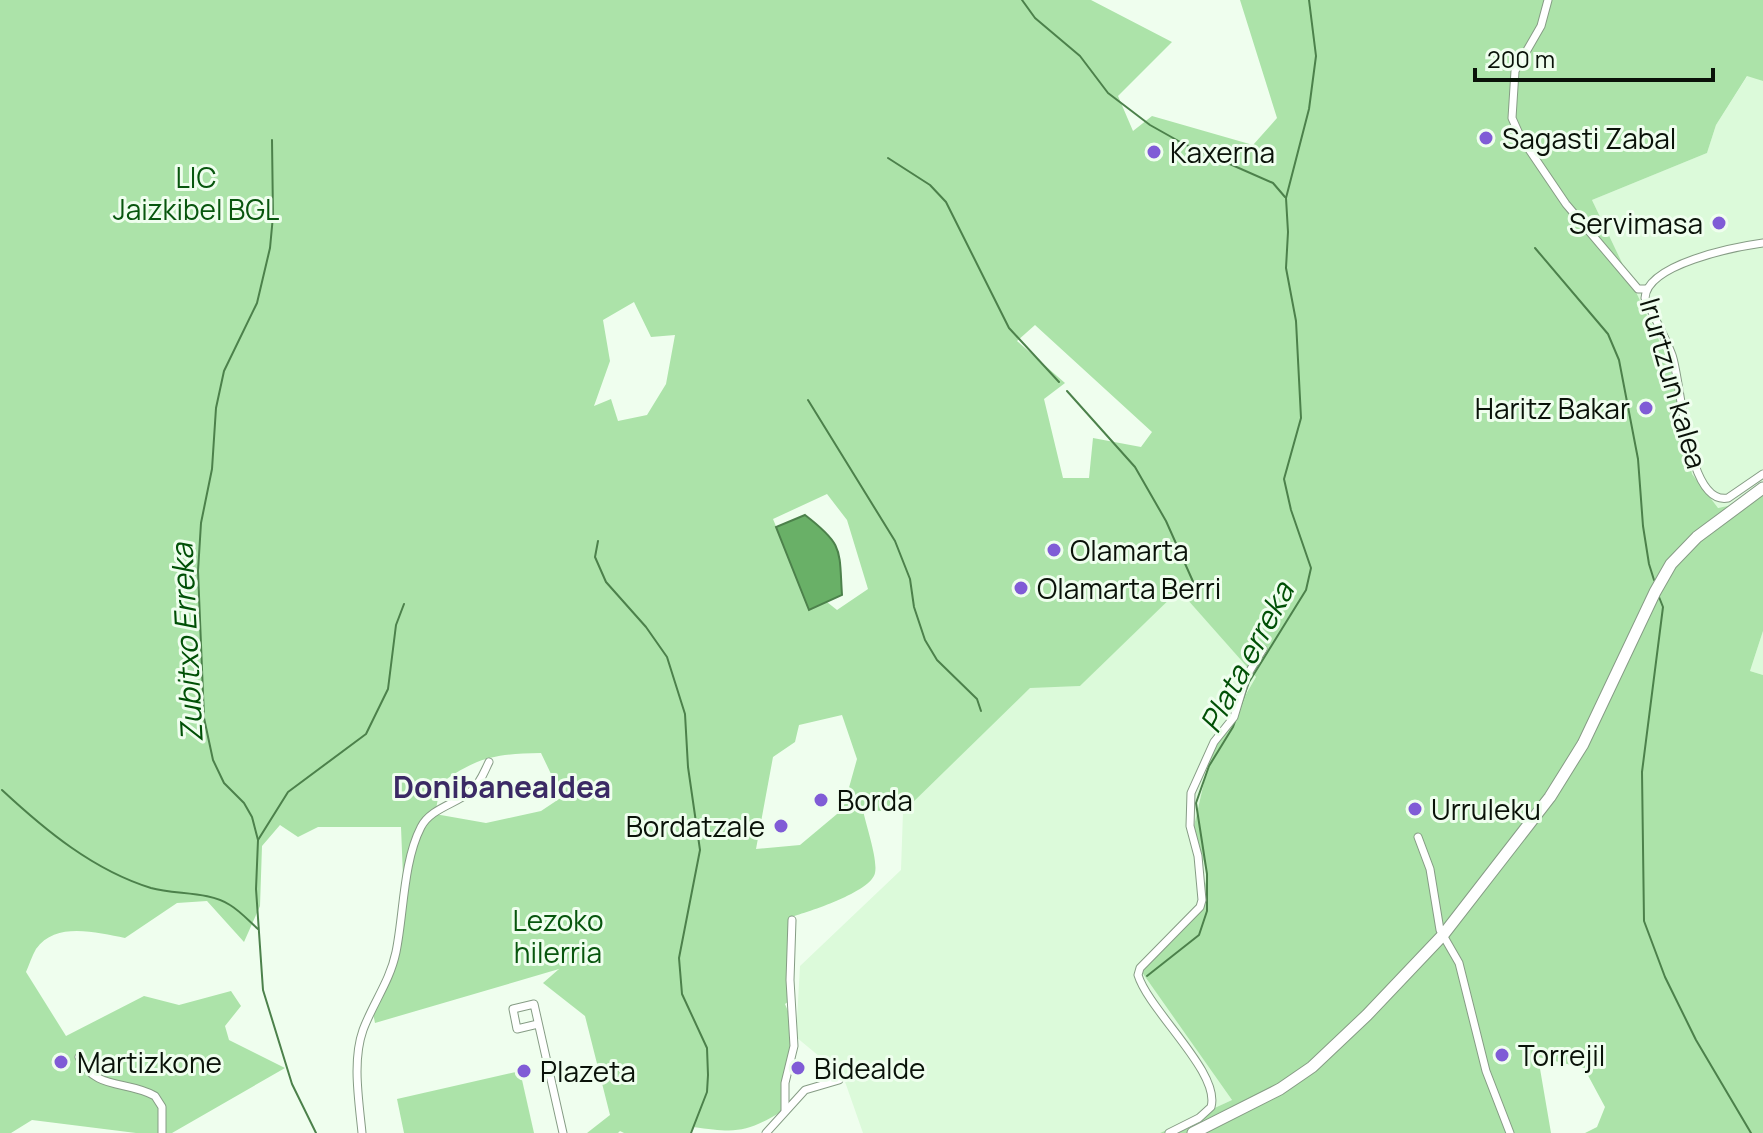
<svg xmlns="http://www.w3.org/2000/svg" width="1763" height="1133" font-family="Manrope,sans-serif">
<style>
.built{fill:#dcfada}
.green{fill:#ace3a9;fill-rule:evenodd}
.water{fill:#69b067;stroke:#4c814b;stroke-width:2}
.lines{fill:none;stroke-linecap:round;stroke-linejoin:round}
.stream{stroke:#4c814b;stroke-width:2}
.street-casing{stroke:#869c85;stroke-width:9}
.secondary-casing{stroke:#869c85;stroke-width:13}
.street{stroke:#fff;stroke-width:7}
.secondary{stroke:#fff;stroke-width:11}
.poi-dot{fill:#805cd6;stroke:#effeee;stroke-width:3}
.labels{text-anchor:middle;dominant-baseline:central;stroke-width:6;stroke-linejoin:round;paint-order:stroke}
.poi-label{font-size:28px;fill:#0a1209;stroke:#effeee;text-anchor:start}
.park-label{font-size:28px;fill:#08560e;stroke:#effeee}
.street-label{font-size:28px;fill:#0a1209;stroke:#effeee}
.water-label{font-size:30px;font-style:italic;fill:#005006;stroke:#effeee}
.neighbourhood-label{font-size:30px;font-weight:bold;fill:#3b2a65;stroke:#effeee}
</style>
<rect width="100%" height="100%" fill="#effeee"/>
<g class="built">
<path d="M1748 75 1763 81V484L1732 505 1717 508 1692 474 1669 361 1592 200 1707 153 1716 125Z"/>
<path d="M1179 589 1256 677 1210 757 1194 826 1207 874 1201 907 1140 968 1232 1100 1160 1133H863L843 1076 796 1037 800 966 901 870 903 812 1030 687 1080 686Z"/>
<path d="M1763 631V675L1750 671Z"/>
</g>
<g class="green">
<path d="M0 0H1091L1172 42 1118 96 1133 131 1152 116 1253 145 1277 118 1240 0H1763V81L1747 76 1716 125 1707 153 1592 200 1669 361 1692 474 1718 508 1732 505 1763 484V631L1750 671 1763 675V1133H1585L1597 1127 1605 1107 1584 1068 1538 1057 1551 1133H1160L1232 1100 1139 968 1201 907 1207 874 1194 826 1210 756 1256 677 1179 590 1080 686 1030 688 903 812 863 810C866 826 878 859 875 873 871 892 808 912 791 917L789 1001 785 1004 790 1016 792 1044 783 1083 781 1112C745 1133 737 1133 693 1127L690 1133H624L620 1131 618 1133H587L610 1115 585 1016 543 983 559 969 375 1023 373 1013 386 981 404 902 401 827H318L298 837 280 825 262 846 260 906 244 942 207 901 177 903 125 938C97 933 56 921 36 949 32 956 29 965 26 972L66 1036 144 996 179 1005 231 991 241 1006 225 1026 229 1040 285 1068 172 1133H136L32 1120 11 1133H0ZM634 302 651 337 675 335 666 384 647 415 618 421 611 399 594 406 610 361 603 320ZM1035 325 1152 432 1141 447 1093 438 1089 478H1063L1044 399 1065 383 1017 341ZM827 494 847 520 868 589 837 610 827 602 810 609 773 519ZM842 715 857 759 843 809 800 845 756 849 773 757 795 742 799 725ZM541 753 562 797 541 811 486 823 435 814 441 783C479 756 496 754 541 753Z"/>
<path d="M520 1071 534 1133H404L397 1099Z"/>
</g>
<path class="water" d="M805 515C844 545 839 549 842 595L809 610 776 527Z"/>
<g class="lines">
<g class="stream">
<path d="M1022 0 1035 18 1080 56 1108 93 1150 125 1182 143 1273 183 1285 197"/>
<path d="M272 140 273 216 270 248 257 303 224 371 216 408 212 469 201 523 198 571 204 718 213 760 224 783 244 803 252 817 258 840 256 889 263 990 292 1084 316 1133"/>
<path d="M888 158 930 185 946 202 1009 328 1059 382"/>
<path d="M1535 248 1608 334 1619 360 1638 459 1643 526 1649 564 1654 580"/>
<path d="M1067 391 1135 467 1166 521 1195 586"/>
<path d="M808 400 895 541 910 579 914 607 925 640 937 660 977 699 981 711"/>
<path d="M598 541 595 557 606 582 646 627 667 657 685 714 688 767 700 850 679 958 682 994 707 1048 708 1075 707 1092 691 1133"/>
<path d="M1659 597 1663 607 1642 772 1644 921 1665 977 1696 1040 1751 1133"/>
<path d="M2 790C45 830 93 870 151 888 176 895 208 891 230 905 240 911 249 921 258 929"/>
<path d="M258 840 288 792 366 734 388 689 396 625 404 604"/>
<path d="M1147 976 1199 935 1207 911V874L1196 803 1209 766 1233 727 1249 682 1306 590 1311 568 1291 510 1284 479 1301 418 1296 321 1286 268 1288 232 1286 198 1309 109 1316 56 1309 0"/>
</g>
<g class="street-casing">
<g id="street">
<path d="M1548 0 1541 26 1515 71 1512 118 1520 136 1566 204 1638 289H1646"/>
<path d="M1763 243C1734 247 1647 264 1645 298 1654 317 1665 336 1672 355 1682 383 1686 506 1728 498L1763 474"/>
<path d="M1418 837 1430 869 1440 930 1459 963 1486 1071 1510 1133"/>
<path d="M538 1024 517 1029 513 1009 534 1004 563 1133"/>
<path d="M79 1057C95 1091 127 1080 155 1096L162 1107V1133"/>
<path d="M785 1110V1083L794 1046 790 980 792 920"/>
<path d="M362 1133C359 1101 352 1061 363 1030 373 1003 390 981 396 952 404 913 403 862 421 827 430 809 455 804 470 792 479 786 484 772 489 762"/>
<path d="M766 1133 805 1090 839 1080"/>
<path d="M1169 1133 1199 1118 1211 1107C1221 1073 1149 1011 1138 975L1140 968 1200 907 1202 900 1198 856 1190 826 1191 793 1214 742 1234 717 1246 677 1263 649"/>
</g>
</g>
<g class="secondary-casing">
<path id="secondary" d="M1193 1133 1280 1089 1312 1067 1367 1015 1443 935 1550 797 1583 744 1655 592 1671 564 1697 537 1763 488"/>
</g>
<use href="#street" class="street"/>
<use href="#secondary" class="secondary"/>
</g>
<g class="poi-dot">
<circle cx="1486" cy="138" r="8"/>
<circle cx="1154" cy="152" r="8"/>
<circle cx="1719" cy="223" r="8"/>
<circle cx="1646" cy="408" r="8"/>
<circle cx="1054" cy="550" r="8"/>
<circle cx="1021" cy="588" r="8"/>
<circle cx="821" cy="800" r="8"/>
<circle cx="1415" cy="809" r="8"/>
<circle cx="781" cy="826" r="8"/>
<circle cx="1502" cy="1055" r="8"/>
<circle cx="61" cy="1062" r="8"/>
<circle cx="798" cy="1068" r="8"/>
<circle cx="524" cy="1071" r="8"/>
</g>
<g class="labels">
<g class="poi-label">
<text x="1502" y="138">Sagasti Zabal</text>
<text x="1170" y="152">Kaxerna</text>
<text x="1703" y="223" text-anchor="end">Servimasa</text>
<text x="1630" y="408" text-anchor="end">Haritz Bakar</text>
<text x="1070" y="550">Olamarta</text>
<text x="1037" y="588">Olamarta Berri</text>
<text x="837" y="800">Borda</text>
<text x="1431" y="809">Urruleku</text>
<text x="765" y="826" text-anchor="end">Bordatzale</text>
<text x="1518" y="1055">Torrejil</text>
<text x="77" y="1062">Martizkone</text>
<text x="814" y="1068">Bidealde</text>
<text x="540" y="1071">Plazeta</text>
</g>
<g class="park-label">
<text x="196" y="177">LIC<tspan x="196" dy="32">Jaizkibel BGL</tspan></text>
<text x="558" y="920">Lezoko<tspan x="558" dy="32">hilerria</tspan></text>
</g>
<g class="street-label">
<text transform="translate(1674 383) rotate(74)">Irurtzun kalea</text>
</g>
<g class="water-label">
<text transform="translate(186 643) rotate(-93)">Zubitxo Erreka</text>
<text transform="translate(1246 657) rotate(-62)">Plata erreka</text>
</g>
<g class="neighbourhood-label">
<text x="502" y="786">Donibanealdea</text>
</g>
</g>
<path d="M1475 68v12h238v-12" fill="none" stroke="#0a1209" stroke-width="4"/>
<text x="1487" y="68" font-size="24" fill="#0a1209" stroke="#effeee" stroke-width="6" paint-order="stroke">200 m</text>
</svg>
